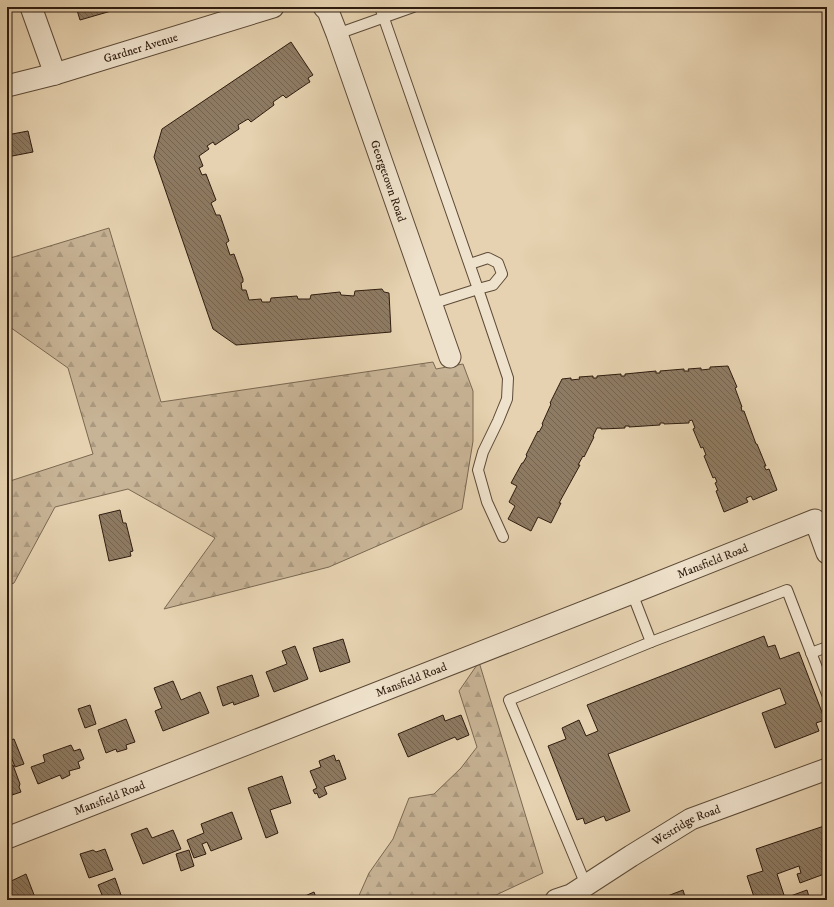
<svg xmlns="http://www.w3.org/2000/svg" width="834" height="907" font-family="'IM FELL DW Pica',serif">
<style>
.forest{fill:url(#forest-firs);stroke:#7a6852}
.building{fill:url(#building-back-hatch);stroke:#2e1c0f}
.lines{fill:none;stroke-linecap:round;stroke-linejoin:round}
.lane-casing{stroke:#5c4a37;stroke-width:12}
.street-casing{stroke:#5c4a37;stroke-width:23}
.lane{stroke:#efe2cc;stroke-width:10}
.street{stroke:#efe2cc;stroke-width:21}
.labels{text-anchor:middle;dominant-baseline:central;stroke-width:3.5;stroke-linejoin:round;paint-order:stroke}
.street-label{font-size:12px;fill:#2e1c0f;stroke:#efe2cc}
</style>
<defs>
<pattern id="forest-firs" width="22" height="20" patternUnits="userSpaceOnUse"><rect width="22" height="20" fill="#c7b395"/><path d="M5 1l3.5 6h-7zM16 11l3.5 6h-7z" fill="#ab997f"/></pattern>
<pattern id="building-back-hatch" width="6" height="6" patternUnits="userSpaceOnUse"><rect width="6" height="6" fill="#8e7b63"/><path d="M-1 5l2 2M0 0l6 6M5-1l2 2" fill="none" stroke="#746450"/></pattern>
</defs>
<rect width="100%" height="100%" fill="#e6d2b0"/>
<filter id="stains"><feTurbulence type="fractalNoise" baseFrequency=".005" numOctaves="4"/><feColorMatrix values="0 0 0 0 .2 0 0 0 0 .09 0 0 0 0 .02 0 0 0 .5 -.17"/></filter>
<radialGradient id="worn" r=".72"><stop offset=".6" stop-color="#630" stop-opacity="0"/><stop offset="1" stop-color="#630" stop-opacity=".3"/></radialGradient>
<g class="forest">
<path d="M109 228 161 402 433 362 436 369 463 364 473 391V441L462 509 329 567 164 609 215 538 128 489 55 507 14 583 7 586V482L93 454 68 368 7 325V259Z"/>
<path d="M479 662 543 873 496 895 435 897 427 900H357L369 873 393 839 409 798 434 794 461 768 477 747 459 691Z"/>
</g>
<g class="building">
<path d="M76 7H125L80 20Z"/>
<path d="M291 42 313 75 308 78 310 82 308 83 286 98 283 95 273 102 274 105 251 122 248 119 238 125 239 129 215 145 213 142 207 146 209 149 199 156 203 166 199 168 202 175 206 174 216 200 211 203 216 215H220L229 241 226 243 230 255 234 254 243 279V282L241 283 242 290H246L249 300 261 299 262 302H270L271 298 297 296 298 299H310L311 295 340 292 341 295 354 296 355 291 382 289 384 292 389 293 391 332 236 345 213 329 154 157 162 129Z"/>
<path d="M28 131 33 152 7 157V135Z"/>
<path d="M728 366 737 387 735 388 742 407H741L742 411H744L756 444H757L766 466H764L766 470 769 469 777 490 753 500 751 496 746 498 748 502 724 512 716 491 718 490 715 483 717 482 715 477 713 478 704 456 706 455 703 447 701 448 693 429 695 428 692 420 689 421V423L664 424V423H660V425L629 427V426H625V428L601 429V428H597L593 436 594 437 584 457 583 456 578 465H580L559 503H561L551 523 538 517 531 531 508 519 515 506 509 502 517 486 511 483 522 463H523L527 456 526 455 538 431 539 432 543 425 542 424 551 404 550 403 562 379 571 378V380L580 379 579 377 593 376V378H597V376L621 374V376H625V374L656 371V373H660V371L684 369V371H689L688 369 701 368V370L710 369V367Z"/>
<path d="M120 510 123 523H126L133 551 130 552 131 556 109 561 99 515Z"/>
<path d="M764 636 768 647 775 645 780 659 799 652 825 720 816 723 819 731 775 748 762 713 786 704 780 688 608 754 630 811 606 821 604 816 585 824 583 818 577 820 548 746 566 739 562 728 579 720 586 736 598 731 587 705Z"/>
<path d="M343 639 350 662 320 672 313 648Z"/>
<path d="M295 646 308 679 274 692 266 672 287 664 282 651Z"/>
<path d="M252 675 259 696 234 705 233 702 223 706 217 687Z"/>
<path d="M173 681 181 700 200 692 209 713 163 731 155 711 162 708 154 688Z"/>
<path d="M90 705 96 724 85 728 78 709Z"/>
<path d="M443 715 445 721 461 715 469 735 457 740 455 737 408 757 398 734Z"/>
<path d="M126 719 135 742 126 745 127 749 117 752 116 749 106 753 98 730Z"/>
<path d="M14 739 24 764 15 767 7 746V741Z"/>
<path d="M71 745 74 751 80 749 84 759 78 762 80 768 69 771 70 775 62 779 60 775 38 784 31 767 45 762 43 755Z"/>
<path d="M334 755 336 761 339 760 346 779 324 787 327 794 319 798 317 793 315 794 313 790 317 788 310 771 321 767 319 761Z"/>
<path d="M13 765 20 784 19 787 21 792 9 796 7 790V767Z"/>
<path d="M282 776 291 803 270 810 278 833 266 838 248 788Z"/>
<path d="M232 812 242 839 211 851 207 842 202 844 206 854 194 858 187 840 204 833 201 824Z"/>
<path d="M827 825V873L800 883 797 874 801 873 799 866 777 874 785 898 807 890 810 900H755L747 876 763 871 756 849Z"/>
<path d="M147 828 152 838 173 830 181 849 143 864 131 834Z"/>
<path d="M105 849 113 870 89 878 80 854 93 850 96 852Z"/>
<path d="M189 850 194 866 181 871 176 854Z"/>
<path d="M26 874 36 900H11L7 891V883Z"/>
<path d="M115 878 121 895 109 900H104L98 885Z"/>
<path d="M683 890 686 900H657Z"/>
<path d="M314 892 317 900H296Z"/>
</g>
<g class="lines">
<g class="lane-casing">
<g id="lane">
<path d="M380 7 478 289 431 304"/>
<path d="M337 34 413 7"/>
<path d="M470 264 488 258 498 263 502 274 493 285 478 289 508 378 507 399 498 421 483 452 478 470 487 502 503 537"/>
<path d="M651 642 787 590 827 694"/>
<path d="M811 653 827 647"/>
<path d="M586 885 509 700 651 642 632 593"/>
</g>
</g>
<g class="street-casing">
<g id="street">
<path d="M31 7 55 74"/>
<path id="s1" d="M324 7 328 11 337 34 450 357"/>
<path id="s2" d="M7 86 55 74 273 7"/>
<path id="s3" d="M7 838 632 593 815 520 827 553"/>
<path id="s4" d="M556 900 571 895 631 856 691 819 827 769"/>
</g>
</g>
<use href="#lane" class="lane"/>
<use href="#street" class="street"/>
</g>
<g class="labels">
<g class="street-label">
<text stroke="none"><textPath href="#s2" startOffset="139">Gardner Avenue</textPath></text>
<text stroke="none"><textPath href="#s1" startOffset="186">Georgetown Road</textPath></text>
<text stroke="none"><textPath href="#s3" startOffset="758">Mansfield Road</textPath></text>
<text stroke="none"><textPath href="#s3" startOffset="434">Mansfield Road</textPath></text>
<text stroke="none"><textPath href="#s3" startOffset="110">Mansfield Road</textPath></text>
<text stroke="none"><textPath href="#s4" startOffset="151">Westridge Road</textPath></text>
</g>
</g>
<rect width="834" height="907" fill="none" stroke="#e6d2b0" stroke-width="24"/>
<rect x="8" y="8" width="818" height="891" fill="none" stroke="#2e1c0f" stroke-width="2"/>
<rect x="12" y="12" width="810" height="883" fill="none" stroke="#2e1c0f"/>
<rect width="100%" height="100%" filter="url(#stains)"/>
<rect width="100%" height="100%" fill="url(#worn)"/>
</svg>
